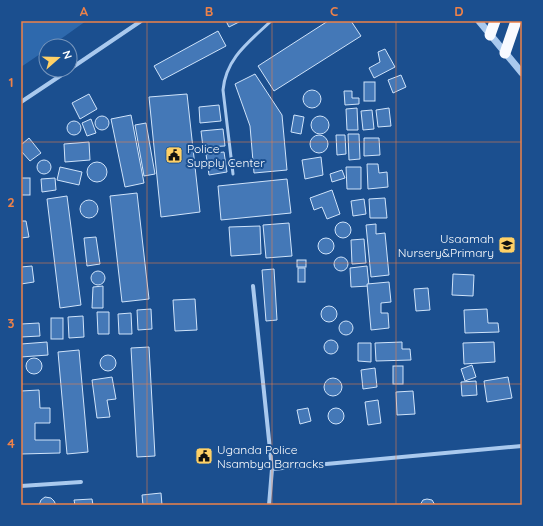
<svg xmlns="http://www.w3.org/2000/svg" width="543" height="526" font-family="Quicksand,sans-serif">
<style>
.green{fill:#2e69ad}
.building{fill:#4478b7;stroke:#cfe3fa}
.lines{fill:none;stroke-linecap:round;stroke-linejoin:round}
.service{stroke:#a9c9ee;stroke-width:3}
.minor{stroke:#a9c9ee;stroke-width:4}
.tertiary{stroke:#a9c9ee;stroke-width:7}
.trunk{stroke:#f8faff;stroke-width:11}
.grid{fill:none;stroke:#ee8249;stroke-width:1;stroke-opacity:0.55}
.labels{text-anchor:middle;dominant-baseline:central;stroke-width:4;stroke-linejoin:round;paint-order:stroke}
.poi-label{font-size:12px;fill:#fff;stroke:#1b4f8f;text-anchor:start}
.neatline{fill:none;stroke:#ee8249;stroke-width:1.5}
.grid-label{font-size:13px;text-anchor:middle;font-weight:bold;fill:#ee8249}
</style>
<rect width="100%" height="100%" fill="#1b4f8f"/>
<path class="green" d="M21 21H86L51 46H46V50L21 67Z"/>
<g class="building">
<path d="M226 21H241L229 27Z"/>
<path d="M328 21H351L361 36 274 91 258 66Z"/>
<path d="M218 31 226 46 162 80 154 66Z"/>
<path d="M385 49 395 67 374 78 369 68 380 62 378 52Z"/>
<path d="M255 74 282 115 287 170 254 173 250 126 235 84Z"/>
<path d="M401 75 406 87 393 93 388 80Z"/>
<rect x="364" y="82" width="11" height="19"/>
<circle cx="312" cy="99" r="9"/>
<path d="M344 91H352V98H359V104L345 105Z"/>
<path d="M89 94 97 109 80 119 72 103Z"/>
<path d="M187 94 200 212 161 217 149 97Z"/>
<path d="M219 105 221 121 200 123 199 107Z"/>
<path d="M357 108 358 130H347L346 109Z"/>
<path d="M389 108 391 126 378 127 376 110Z"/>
<path d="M372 110 374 129 363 130 361 111Z"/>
<path d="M131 115 144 183 125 187 111 119Z"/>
<path d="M294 115 304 117 301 134 291 132Z"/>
<circle cx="102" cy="123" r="7"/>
<circle cx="320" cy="125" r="9"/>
<path d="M91 119 96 133 87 136 82 123Z"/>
<circle cx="74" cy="128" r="7"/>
<path d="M146 123 155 174 144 176 135 125Z"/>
<path d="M223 129 225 146 203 147 201 131Z"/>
<path d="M348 134H359L360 159 349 160Z"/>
<path d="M336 135H345L346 154 337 155Z"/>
<circle cx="319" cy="144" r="9"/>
<path d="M29 138 41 153 30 161 21 151V145Z"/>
<path d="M364 138H379L380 155 364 156Z"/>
<path d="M89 142 90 160 65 162 64 144Z"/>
<path d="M224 152 227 172 209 175 206 154Z"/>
<path d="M321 157 323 175 305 179 302 160Z"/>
<circle cx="44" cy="167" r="7"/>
<circle cx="97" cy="172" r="10"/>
<path d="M367 164H378L379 173 387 172 388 187 368 189Z"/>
<path d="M60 167 82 172 79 185 57 180Z"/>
<path d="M346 167H361V189H347Z"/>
<path d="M342 170 345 178 332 182 330 174Z"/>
<rect x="21" y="178" width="9" height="17"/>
<path d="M55 178 56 190 42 192 41 179Z"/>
<path d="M287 179 291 213 221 220 218 186Z"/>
<path d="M332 190 340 214 327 219 322 207 314 210 310 198Z"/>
<path d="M137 193 149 299 122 302 110 196Z"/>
<path d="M67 196 81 305 60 308 47 199Z"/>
<path d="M385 198 387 218H370L369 199Z"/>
<path d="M364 199 366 214 353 216 351 201Z"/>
<circle cx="89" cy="209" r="9"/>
<path d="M21 221H26L29 237 21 238Z"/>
<circle cx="343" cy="230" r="8"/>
<path d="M289 223 292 256 266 258 263 225Z"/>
<path d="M376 224V234L385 233 389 275 371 277 366 225Z"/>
<path d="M260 226 261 254 231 256 229 227Z"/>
<path d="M96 237 100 264 87 266 84 238Z"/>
<circle cx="326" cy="246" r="8"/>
<path d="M364 239 366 263 352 264 351 240Z"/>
<circle cx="341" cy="264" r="7"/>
<rect x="297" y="260" width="9" height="7"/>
<path d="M32 266 34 282 21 284V267Z"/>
<path d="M367 266 369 286 351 287 350 268Z"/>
<rect x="298" y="268" width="7" height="14"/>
<path d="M274 269 277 320 266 321 262 270Z"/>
<circle cx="98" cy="278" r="7"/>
<path d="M453 274 474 275 473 296 452 295Z"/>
<path d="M389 282 391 302 381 303V313H388L389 328 371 330 367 284Z"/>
<path d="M103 286V308H92L93 287Z"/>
<path d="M428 288 430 310 416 311 414 289Z"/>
<path d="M195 299 197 330 175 331 173 300Z"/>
<circle cx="329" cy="314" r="8"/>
<path d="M151 309 152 329 138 330 137 310Z"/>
<path d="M487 309 488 323H498L499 332 465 333 464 310Z"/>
<path d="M97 312H109V334H98Z"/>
<path d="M131 313 132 334H119L118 314Z"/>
<path d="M83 316 84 337 69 338 68 317Z"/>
<rect x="51" y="318" width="12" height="21"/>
<circle cx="346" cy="328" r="7"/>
<path d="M39 323 40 336 21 337V324Z"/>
<circle cx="331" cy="347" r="7"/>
<path d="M47 342 48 355 21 357V344Z"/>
<path d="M402 342V349H410L411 360 376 361 375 343Z"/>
<path d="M494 342 495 362 464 364 463 343Z"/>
<path d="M358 343H371V362L358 361Z"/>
<path d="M149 347 155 456 137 457 131 348Z"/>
<path d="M79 350 88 452 67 454 58 352Z"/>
<circle cx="108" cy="363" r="8"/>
<circle cx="34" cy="366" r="8"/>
<path d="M472 365 476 377 465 381 461 369Z"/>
<rect x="393" y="366" width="10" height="18"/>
<path d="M375 368 377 387 363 389 361 370Z"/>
<path d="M112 377 116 399 107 400 110 417 97 418 92 380Z"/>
<path d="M508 377 512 398 487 402 484 381Z"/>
<circle cx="333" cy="387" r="9"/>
<path d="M476 381 477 395 462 396 461 382Z"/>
<path d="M39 390 40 408H50V423H35V440H60V453L21 454V391Z"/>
<path d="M413 391 415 414 397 415 396 392Z"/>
<path d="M378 400 381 423 368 425 365 402Z"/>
<path d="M308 408 311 421 300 424 297 410Z"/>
<circle cx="336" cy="416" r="8"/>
<path d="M161 493 162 505H143L142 495Z"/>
<path d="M45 497 51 498 54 501 56 505H39L41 500Z"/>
<path d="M92 499 93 505H75L74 500Z"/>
<path d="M427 499 432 500 435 505H420L423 500Z"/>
</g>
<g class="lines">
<path class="service" d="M233 174 223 90C226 58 249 42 271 21"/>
<g class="minor">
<path d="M70 69 141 21"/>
<path d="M21 102 69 70"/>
<path d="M253 286 272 469"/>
<path d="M21 486 81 482"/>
<path d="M269 505 272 469 522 446"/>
</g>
<path class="tertiary" d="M479 21 522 73"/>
<g class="trunk">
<path d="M490 35 495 21"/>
<path d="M505 53 516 21"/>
</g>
</g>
<path class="grid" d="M147 21V505M272 21V505M396 21V505M21 142H522M21 263H522M21 384H522"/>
<defs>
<g id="civic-square" transform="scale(0.9)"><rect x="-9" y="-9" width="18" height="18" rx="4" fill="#ffd166" stroke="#1b4f8f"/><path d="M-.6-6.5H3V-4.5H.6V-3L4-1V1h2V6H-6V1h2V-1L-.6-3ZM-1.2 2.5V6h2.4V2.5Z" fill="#111"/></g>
<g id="school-square" transform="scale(0.9)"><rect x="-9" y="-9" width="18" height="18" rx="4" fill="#ffd166" stroke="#1b4f8f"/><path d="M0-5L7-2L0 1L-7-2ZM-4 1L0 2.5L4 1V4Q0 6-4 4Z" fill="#111"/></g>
</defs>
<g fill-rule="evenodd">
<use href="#civic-square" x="174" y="155"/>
<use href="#school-square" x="507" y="245"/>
<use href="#civic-square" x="204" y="456"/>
</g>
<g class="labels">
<g class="poi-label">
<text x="187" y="148">Police<tspan x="187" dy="14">Supply Center</tspan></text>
<text x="494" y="238" text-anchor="end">Usaamah<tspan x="494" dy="14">Nursery&amp;Primary</tspan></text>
<text x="217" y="449">Uganda Police<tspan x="217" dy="14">Nsambya Barracks</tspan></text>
</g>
</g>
<rect width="543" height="526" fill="none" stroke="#1b4f8f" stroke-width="44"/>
<g transform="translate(58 58) rotate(70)"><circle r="19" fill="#1b4f8f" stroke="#7695bc"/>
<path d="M0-3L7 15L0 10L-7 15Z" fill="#ffd166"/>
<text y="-6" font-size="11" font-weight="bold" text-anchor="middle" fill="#ffffff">N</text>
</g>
<rect x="22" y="22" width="499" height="482" class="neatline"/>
<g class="grid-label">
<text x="84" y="16">A</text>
<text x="209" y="16">B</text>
<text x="334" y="16">C</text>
<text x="459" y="16">D</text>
<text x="11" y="87">1</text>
<text x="11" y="207">2</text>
<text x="11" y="328">3</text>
<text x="11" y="448">4</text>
</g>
</svg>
